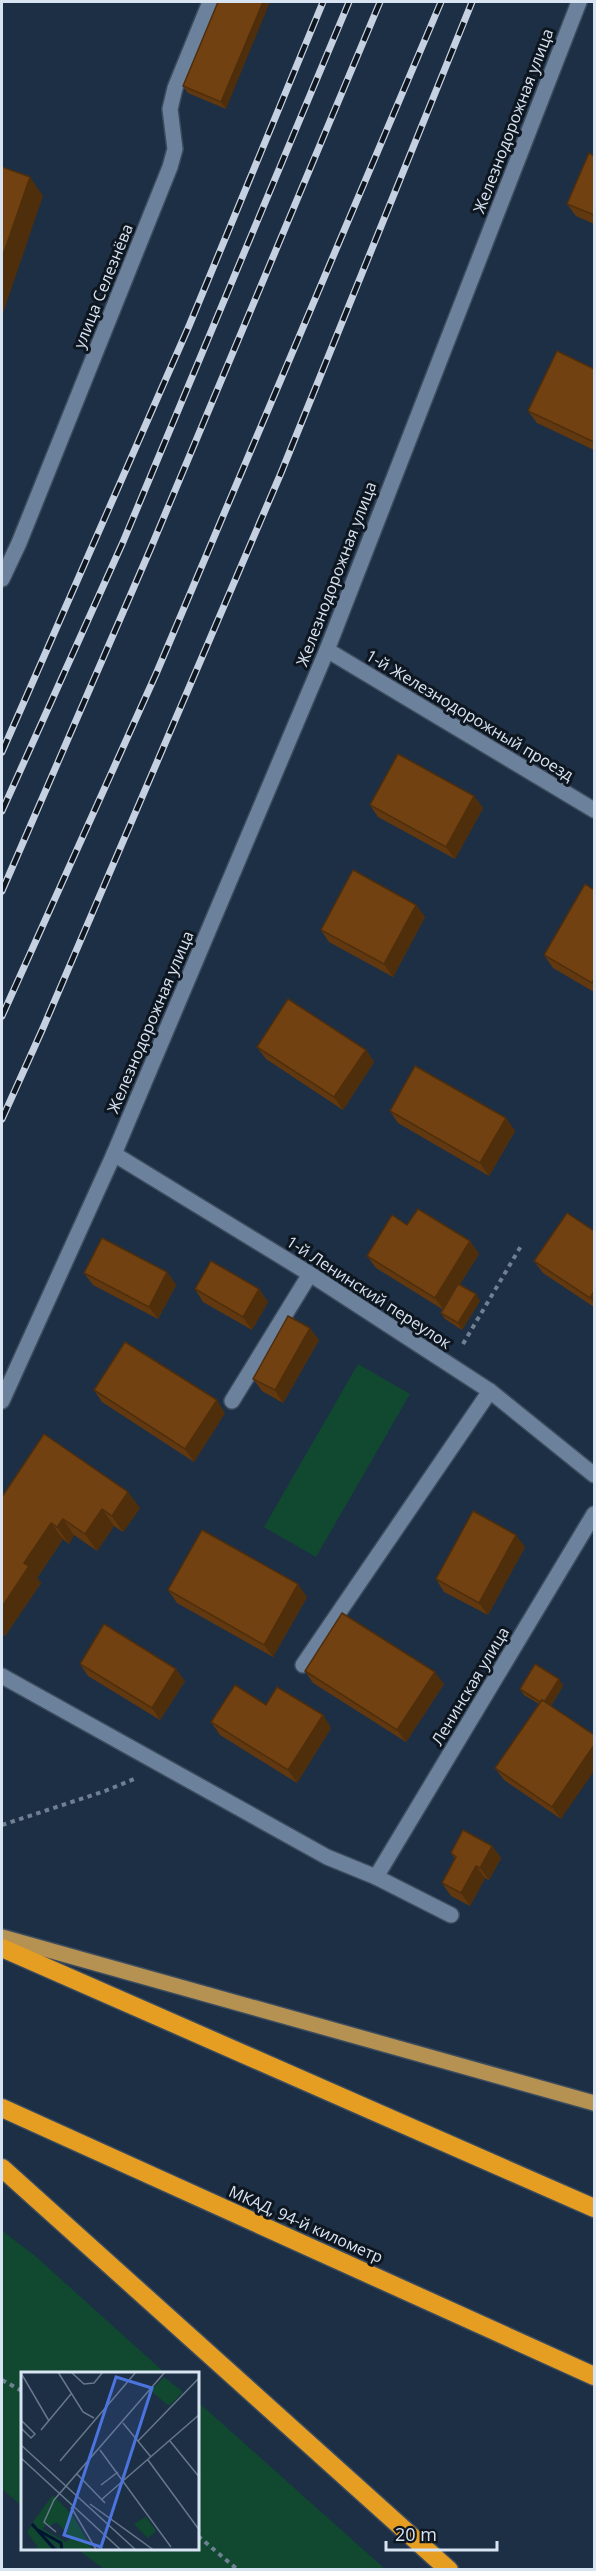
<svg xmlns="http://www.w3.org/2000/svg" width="596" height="2571" font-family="'Open Sans',sans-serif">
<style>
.green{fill:#10492f}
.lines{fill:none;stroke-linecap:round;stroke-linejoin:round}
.minor-casing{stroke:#3c4c5e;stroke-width:18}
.major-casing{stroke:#3c4c5e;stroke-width:18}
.highway-casing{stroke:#3c4c5e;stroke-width:21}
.path{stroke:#708093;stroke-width:4;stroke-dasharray:4.5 4.5;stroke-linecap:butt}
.minor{stroke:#6c819b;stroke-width:15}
.major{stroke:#b59252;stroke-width:15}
.highway{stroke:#e69e22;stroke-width:18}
.rail-casing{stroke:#c5d0e0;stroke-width:7}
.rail{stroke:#0e1620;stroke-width:4.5;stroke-dasharray:14;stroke-linecap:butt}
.wall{fill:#61380f}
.shaded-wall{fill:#4f2e0c}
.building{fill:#714111;stroke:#4f2e0c;stroke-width:1.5}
.labels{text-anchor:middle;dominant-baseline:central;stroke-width:6;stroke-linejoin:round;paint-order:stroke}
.street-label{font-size:16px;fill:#d9e4f3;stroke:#0e1620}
.inset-river{fill:none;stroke:#001532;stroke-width:3}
.inset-road{fill:none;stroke:#68778b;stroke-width:1.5}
.view{fill:#4c74df;fill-opacity:0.15;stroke:#4c74df;stroke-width:3}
.inset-edge{fill:none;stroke:#d9e4f3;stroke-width:3}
</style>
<rect width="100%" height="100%" fill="#1c2f45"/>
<g class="green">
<path d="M358 1364 410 1394 316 1557 264 1527Z"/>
<path d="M2 2231 34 2255 165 2373H22V2506L2 2489Z"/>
<path d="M198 2402 385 2569H104L77 2549 198 2548Z"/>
</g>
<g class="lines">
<g class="minor-casing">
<g id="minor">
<path d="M2 579 19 543 170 167 175 149 170 109 175 88 210 2"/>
<path d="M327 650 594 810"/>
<path d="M114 1154 310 1274 490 1391 594 1475"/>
<path d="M2 1401 114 1154 327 650 579 2"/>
<path d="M232 1401 310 1274"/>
<path d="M303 1665 490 1391"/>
<path d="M2 1676 327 1857 376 1877 451 1915"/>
<path d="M376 1877 594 1514"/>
</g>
</g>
<g class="major-casing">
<path id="major" d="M2 1937 594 2103"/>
</g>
<g class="highway-casing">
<g id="highway">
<path d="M2 1948 594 2208"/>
<path d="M2 2108 594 2376"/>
<path d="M2 2168 449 2570"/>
</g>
</g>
<g class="path">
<path d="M463 1344 521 1246"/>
<path d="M2 1825 105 1791 134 1779"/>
<path d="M2 2380 22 2391"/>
<path d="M198 2536 238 2570"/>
</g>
<use href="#minor" class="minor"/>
<use href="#major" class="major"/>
<use href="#highway" class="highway"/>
<g class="rail-casing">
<g id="rail">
<path d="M2 752 189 326 323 2"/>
<path d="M2 811 123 542 349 2"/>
<path d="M2 891 150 550 380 2"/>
<path d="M2 1016 156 674 441 2"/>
<path d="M2 1119 43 1028 281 473 472 2"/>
</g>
</g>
<use href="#rail" class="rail"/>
</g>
<g class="wall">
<path d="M218 2 226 109 188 93 183 86Z"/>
<path d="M594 156V224L576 216 567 204Z"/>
<path d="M594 369V450L537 423 528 411Z"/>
<path d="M474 796 483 808 455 859 378 817 370 805Z"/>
<path d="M594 890V992L553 968 544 955Z"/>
<path d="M416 905 425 917 393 977 329 942 321 930Z"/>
<path d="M257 1047 366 1050 374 1062 343 1110 266 1059Z"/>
<path d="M390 1111 506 1118 515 1131 489 1176 398 1123Z"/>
<path d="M407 1225 470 1241 479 1254 460 1284 476 1294 480 1301 462 1330 445 1319 441 1313 442 1309 376 1268 367 1256Z"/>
<path d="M594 1231V1307L543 1273 534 1261Z"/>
<path d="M167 1272 176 1285 158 1319 93 1285 84 1273Z"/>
<path d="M195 1289H259L268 1302 252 1330 203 1302Z"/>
<path d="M319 1340 283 1403 262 1391 253 1379Z"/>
<path d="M94 1390 225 1413 194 1462 102 1402Z"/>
<path d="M2 1497 140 1508 123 1532 114 1526 97 1551 74 1535 69 1544 63 1539 37 1578 41 1583 5 1636 2 1634Z"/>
<path d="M525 1547 488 1615 444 1592 436 1579Z"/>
<path d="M168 1590 307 1597 273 1657 177 1603Z"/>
<path d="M80 1664 185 1681 160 1720 88 1676Z"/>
<path d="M305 1671 444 1684 406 1742 313 1683Z"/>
<path d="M559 1679 563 1686 551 1706 561 1819 504 1780 495 1768 539 1704 524 1695 520 1689Z"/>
<path d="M323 1715 331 1728 297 1783 220 1735 211 1722Z"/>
<path d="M492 1846 501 1858 489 1880 485 1878 470 1906 451 1896 442 1883 455 1859 451 1853Z"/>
</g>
<g class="shaded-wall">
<path d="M263 2H270L226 109 221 102Z"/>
<path d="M30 177 43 196 2 316V258Z"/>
<path d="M474 796 483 808 455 859 446 847Z"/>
<path d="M416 905 425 917 393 977 384 964Z"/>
<path d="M366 1050 374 1062 343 1110 334 1097Z"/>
<path d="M506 1118 515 1131 489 1176 480 1163Z"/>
<path d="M470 1241 479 1254 444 1310 435 1298Z"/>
<path d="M167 1272 176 1285 158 1319 149 1307Z"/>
<path d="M259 1289 268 1302 252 1330 243 1317Z"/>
<path d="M594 1291V1304L590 1298Z"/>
<path d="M476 1294 480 1301 462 1330 458 1323Z"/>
<path d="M310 1328 319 1340 283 1403 275 1390Z"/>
<path d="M217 1400 225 1413 194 1462 185 1449Z"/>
<path d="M128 1492 140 1508 123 1532 112 1516Z"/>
<path d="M102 1509 114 1526 97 1551 85 1534Z"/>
<path d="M63 1519 74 1535 69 1544 57 1527Z"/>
<path d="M51 1523 63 1539 37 1578 41 1583 5 1636 2 1632V1607L24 1563Z"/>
<path d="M516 1535 525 1547 488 1615 479 1603Z"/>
<path d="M298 1584 307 1597 273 1657 264 1645Z"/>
<path d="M176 1669 185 1681 160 1720 152 1708Z"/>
<path d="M435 1672 444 1684 406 1742 397 1730Z"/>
<path d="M559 1679 563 1686 548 1710 543 1704Z"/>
<path d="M323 1715 331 1728 297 1783 288 1770Z"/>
<path d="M594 1745V1771L561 1819 552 1807Z"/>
<path d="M492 1846 501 1858 489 1880 480 1868Z"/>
<path d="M476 1866 485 1878 470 1906 461 1893Z"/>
</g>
<g class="building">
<path d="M218 2H263L221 102 183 86Z"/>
<path d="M589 153 594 156V215L567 204Z"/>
<path d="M2 167 30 177 2 258Z"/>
<path d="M557 351 594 369V442L528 411Z"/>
<path d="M398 754 474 796 446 847 370 805Z"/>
<path d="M353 870 416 905 384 964 321 930Z"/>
<path d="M585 884 594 890V979L592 983 544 955Z"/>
<path d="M288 999 366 1050 334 1097 257 1047Z"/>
<path d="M415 1066 506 1118 480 1163 390 1111Z"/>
<path d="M418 1209 470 1241 435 1298 367 1256 392 1215 407 1225Z"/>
<path d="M567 1213 594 1231V1291L590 1298 534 1261Z"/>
<path d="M102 1238 167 1272 149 1307 84 1273Z"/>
<path d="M211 1261 259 1289 243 1317 195 1289Z"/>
<path d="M458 1284 476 1294 458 1323 441 1313Z"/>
<path d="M288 1316 310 1328 275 1390 253 1379Z"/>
<path d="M125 1342 217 1400 185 1449 94 1390Z"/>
<path d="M44 1434 128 1492 112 1516 102 1509 85 1534 63 1519 57 1527 51 1523 24 1563 29 1566 2 1607V1497Z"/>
<path d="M473 1511 516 1535 479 1603 436 1579Z"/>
<path d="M202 1530 298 1584 264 1645 168 1590Z"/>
<path d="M342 1613 435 1672 397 1730 305 1671Z"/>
<path d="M104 1624 176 1669 152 1708 80 1664Z"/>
<path d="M535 1664 559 1679 545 1701 542 1700 540 1702 520 1689Z"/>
<path d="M235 1685 266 1705 277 1687 323 1715 288 1770 211 1722Z"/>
<path d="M542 1700 594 1735V1745L552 1807 495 1768Z"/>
<path d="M463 1830 492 1846 480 1868 476 1866 461 1893 442 1883 456 1857 451 1853Z"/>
</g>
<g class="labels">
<g class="street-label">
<text transform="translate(513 121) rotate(-69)">Железнодорожная улица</text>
<text transform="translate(103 286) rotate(-68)">улица Селезнёва</text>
<text transform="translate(336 574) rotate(-69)">Железнодорожная улица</text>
<text transform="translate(470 715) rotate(31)">1-й Железнодорожный проезд</text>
<text transform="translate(150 1022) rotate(-67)">Железнодорожная улица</text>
<text transform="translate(369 1292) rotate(33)">1-й Ленинский переулок</text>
<text transform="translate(470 1686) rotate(-59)">Ленинская улица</text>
<text transform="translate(306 2224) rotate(24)">МКАД, 94-й километр</text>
</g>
</g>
<g transform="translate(21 2372)">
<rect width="178" height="178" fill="#1c2f45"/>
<path d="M143 5 162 20 148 34 130 19ZM32 123 52 144 72 178 37 177 16 157 33 178H12L17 175 6 160 11 153 15 156 12 150ZM36 150 50 166 45 170 22 157 26 151 29 154ZM125 145 135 159 127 166 113 152Z" fill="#10492f" fill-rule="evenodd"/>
<path class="inset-river" d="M11 152 35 179M17 158 40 171 41 179"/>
<path class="inset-road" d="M37 0 62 40 73 46M50 0 63 12 73 11 82 0M0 1 28 49M102 51 130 85M0 56 10 66 14 62 1 49M20 58 50 22M117 69 179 5M149 69 179 106M0 73 116 179M79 78 150 175M0 86 101 179M127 88 179 159M39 89 115 0M56 102 84 131M80 113 97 100M80 128 179 42M69 132 134 179M50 135 76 179M35 160 23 150 33 128 144 0"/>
<path class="view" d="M95 5 131 16 80 175 43 163Z"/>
<rect width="178" height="178" class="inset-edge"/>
</g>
<rect width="596" height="2571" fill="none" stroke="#d9e4f3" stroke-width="6"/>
<path d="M386 2541v9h111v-9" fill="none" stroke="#d9e4f3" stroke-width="3"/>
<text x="395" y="2541" font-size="18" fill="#d9e4f3" stroke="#0e1620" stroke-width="4.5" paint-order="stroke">20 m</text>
</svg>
